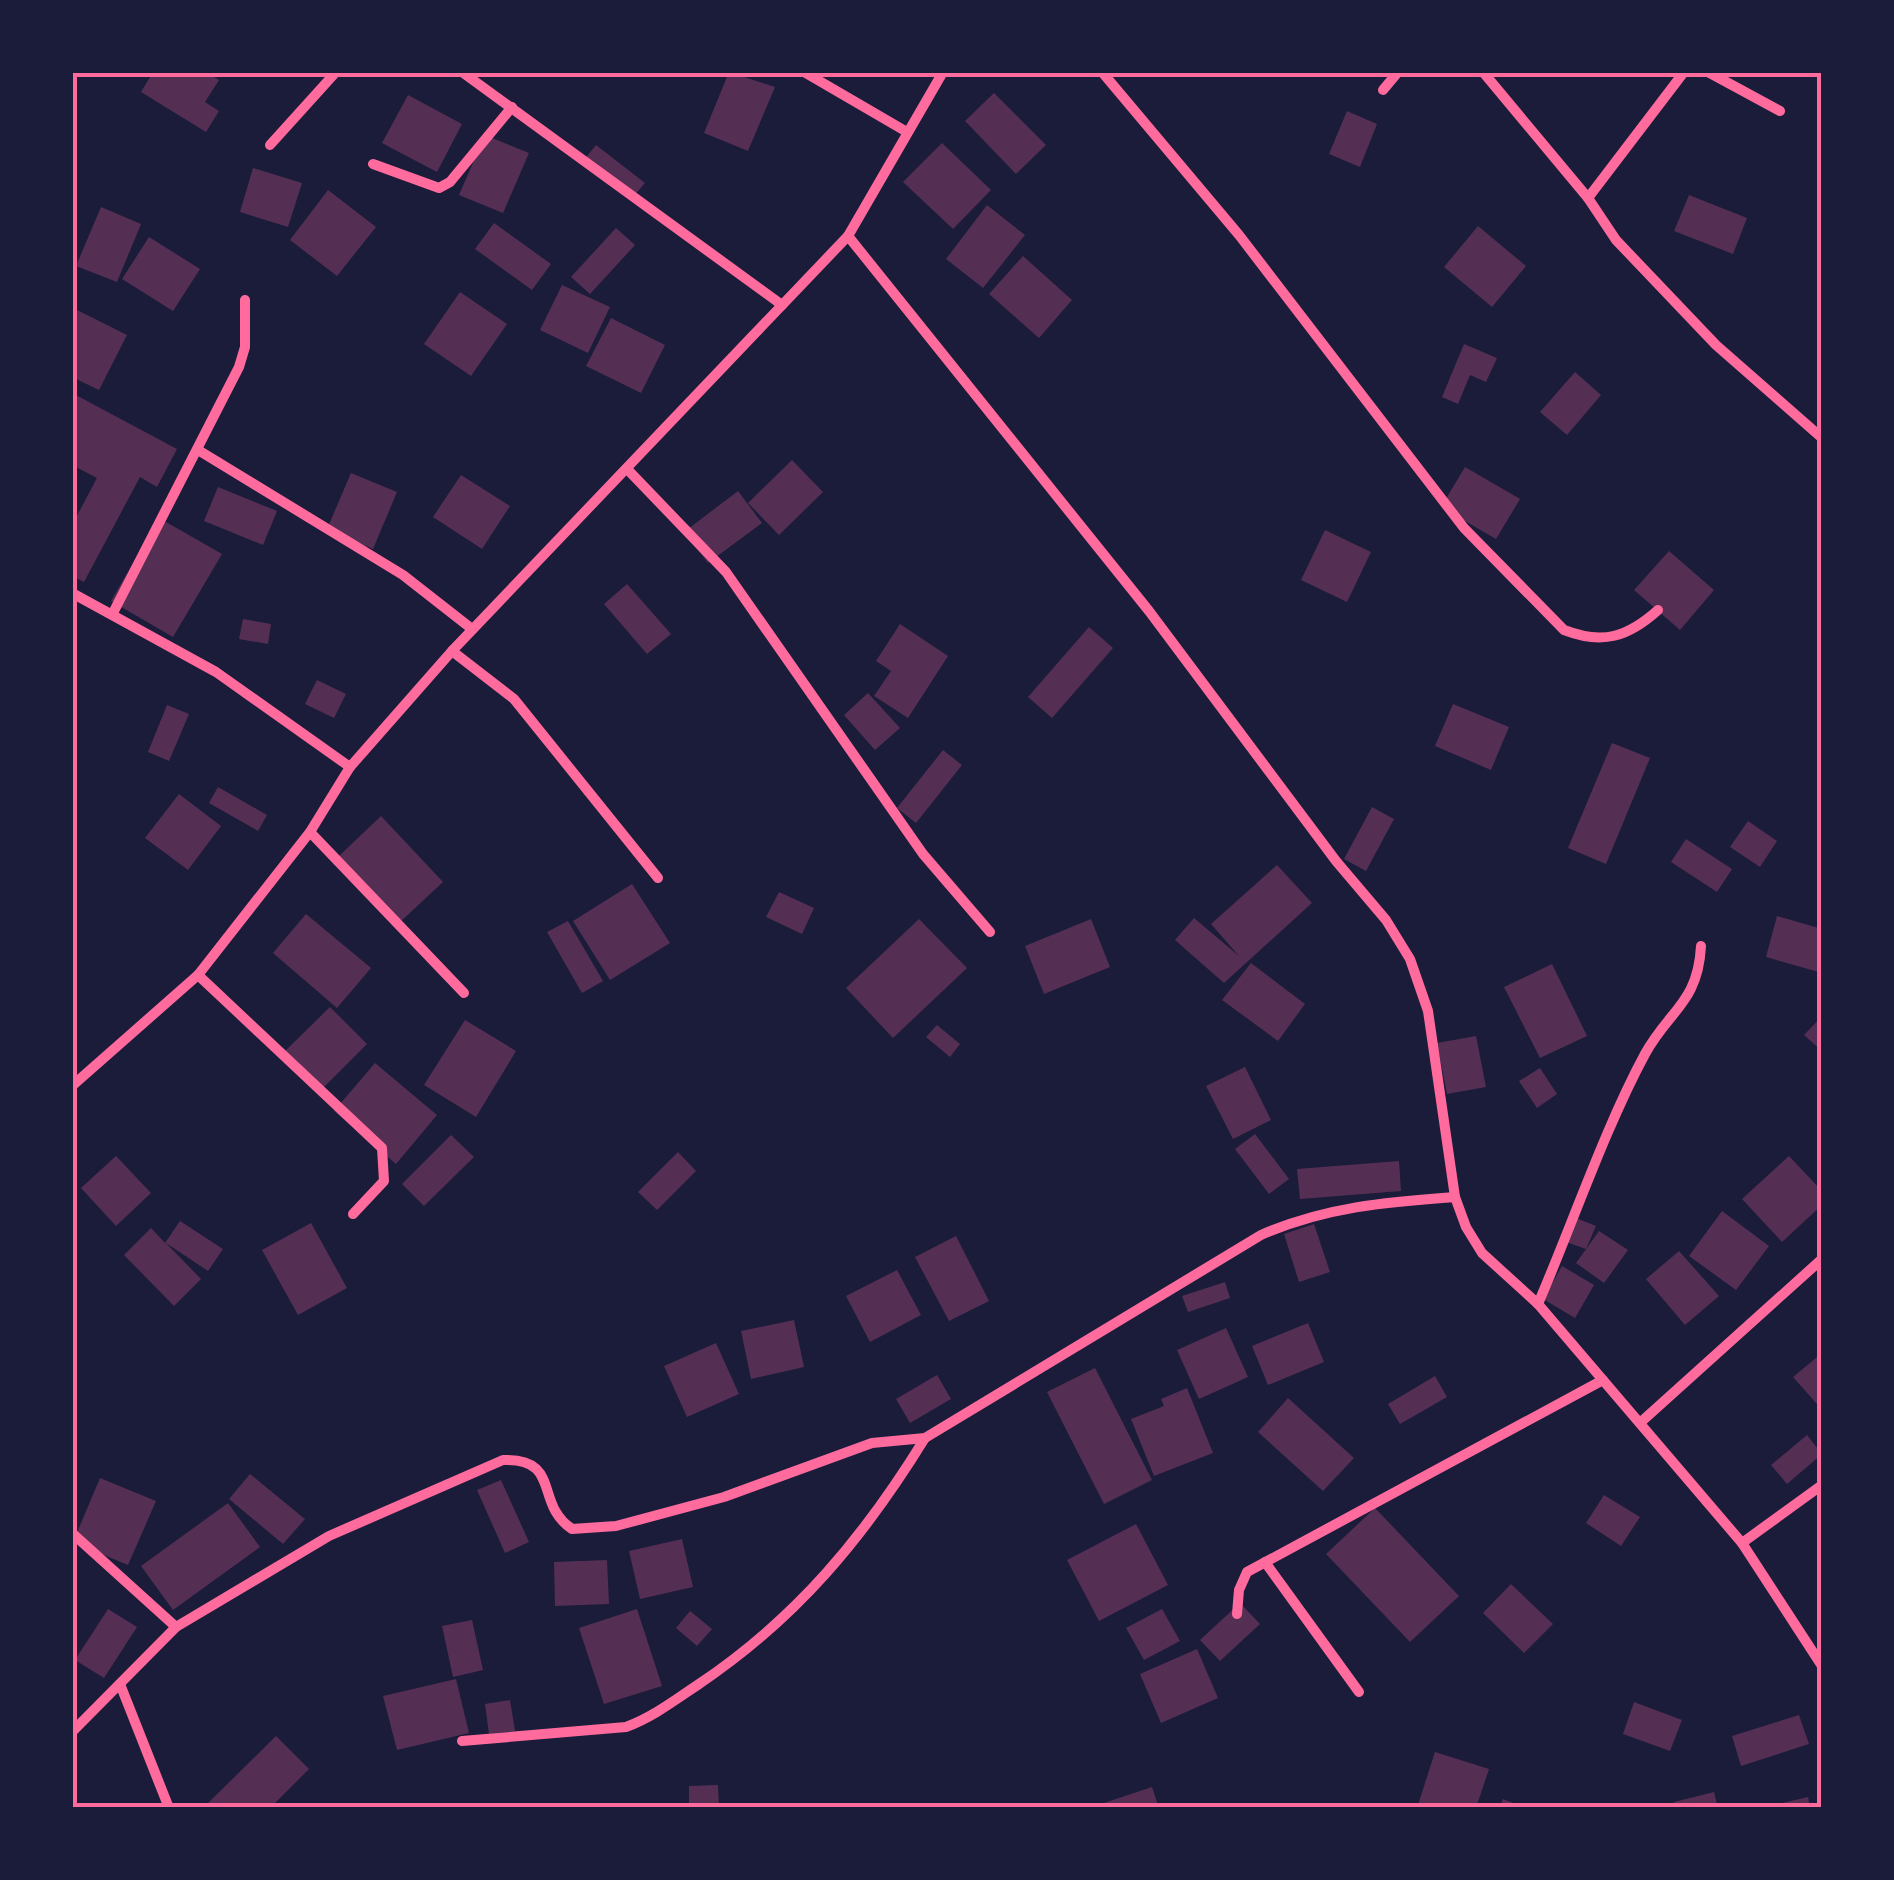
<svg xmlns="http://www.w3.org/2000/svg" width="1894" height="1880" font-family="'Fira Sans',sans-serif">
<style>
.building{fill:#542f53}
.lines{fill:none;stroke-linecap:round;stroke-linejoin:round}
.minor{stroke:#ff6b9d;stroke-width:10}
.neatline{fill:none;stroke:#ff6b9d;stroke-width:4}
</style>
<rect width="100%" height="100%" fill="#1b1b3a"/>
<g class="building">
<path d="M153 72H206L219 80 205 102 219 111 206 132 141 92Z"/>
<path d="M729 72 775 87 748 151 704 133Z"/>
<path d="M994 93 1046 145 1016 174 965 121Z"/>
<path d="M408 95 462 124 437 172 382 143Z"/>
<path d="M1347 111 1377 124 1360 167 1329 154Z"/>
<path d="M485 135 529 153 503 213 459 195Z"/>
<path d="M942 143 991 190 953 229 903 182Z"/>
<path d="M596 145 645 183 632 198 584 160Z"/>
<path d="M253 168 302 183 288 227 240 212Z"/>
<path d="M328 190 376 227 337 276 290 240Z"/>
<path d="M1689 195 1747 218 1733 254 1674 231Z"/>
<path d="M987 205 1025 235 983 288 946 259Z"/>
<path d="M101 207 141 224 117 282 76 266Z"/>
<path d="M494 223 551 264 532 290 475 249Z"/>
<path d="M1478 226 1526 266 1492 307 1444 267Z"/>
<path d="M616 228 635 245 590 294 571 277Z"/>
<path d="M149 237 200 269 173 311 122 279Z"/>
<path d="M1023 256 1072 300 1039 338 989 294Z"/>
<path d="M562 285 610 307 588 353 540 330Z"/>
<path d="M460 292 507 324 471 376 424 344Z"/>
<path d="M77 310 127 335 99 390 72 377V320Z"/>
<path d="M611 318 665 345 641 393 586 366Z"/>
<path d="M1464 344 1497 358 1486 382 1470 375 1458 404 1442 397Z"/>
<path d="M1575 372 1601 395 1567 435 1540 412Z"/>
<path d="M72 393 177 449 157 487 140 477 84 582 72 576V525L97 478 72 465Z"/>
<path d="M792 460 823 492 779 535 748 503Z"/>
<path d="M1465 467 1520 499 1496 539 1441 507Z"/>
<path d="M351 473 397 492 373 549 327 529Z"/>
<path d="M461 475 510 506 482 549 433 517Z"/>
<path d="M218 487 277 511 263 545 204 521Z"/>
<path d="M738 491 762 523 708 563 684 532Z"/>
<path d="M159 518 222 554 173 637 111 601Z"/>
<path d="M1325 530 1371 552 1347 602 1301 580Z"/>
<path d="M1669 551 1714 590 1680 630 1634 590Z"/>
<path d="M627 584 671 634 647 654 604 604Z"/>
<path d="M243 619 271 624 268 644 239 639Z"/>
<path d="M900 624 948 656 908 718 874 696 891 671 876 661Z"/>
<path d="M1089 627 1113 648 1052 718 1028 697Z"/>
<path d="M317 680 346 694 334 718 305 704Z"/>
<path d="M868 693 900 728 875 750 844 715Z"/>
<path d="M1453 704 1509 727 1491 770 1435 746Z"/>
<path d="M167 705 189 714 169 761 148 752Z"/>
<path d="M1612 743 1650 758 1606 864 1568 848Z"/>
<path d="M943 750 962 765 916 823 897 808Z"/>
<path d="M218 787 267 815 258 831 209 803Z"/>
<path d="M179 794 221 826 188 870 145 838Z"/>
<path d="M1372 807 1394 819 1366 871 1344 859Z"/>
<path d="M381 816 443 882 399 923 338 857Z"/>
<path d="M1748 821 1777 841 1760 867 1730 847Z"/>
<path d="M1686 839 1732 869 1717 892 1671 862Z"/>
<path d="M1277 865 1312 903 1224 983 1175 940 1194 918 1239 956 1211 924Z"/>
<path d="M632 884 670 943 610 980 573 921Z"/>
<path d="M779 892 814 908 802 934 766 917Z"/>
<path d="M306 914 371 968 337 1008 273 953Z"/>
<path d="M1777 916 1822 929V973L1766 957Z"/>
<path d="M919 919 967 968 893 1038 846 988Z"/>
<path d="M1091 919 1110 967 1044 994 1025 946Z"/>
<path d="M568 921 603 981 582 993 547 932Z"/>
<path d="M1251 963 1305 1004 1278 1041 1222 1000Z"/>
<path d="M1552 964 1587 1036 1540 1058 1504 987Z"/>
<path d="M330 1007 367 1044 318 1093 281 1055Z"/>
<path d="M1822 1016V1051L1804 1035Z"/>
<path d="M465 1020 516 1051 476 1117 424 1085Z"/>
<path d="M937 1025 960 1044 950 1057 926 1037Z"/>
<path d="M1476 1036 1486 1087 1447 1094 1437 1043Z"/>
<path d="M375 1063 437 1115 396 1164 334 1111Z"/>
<path d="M1245 1067 1271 1120 1233 1139 1206 1086Z"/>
<path d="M1540 1068 1557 1094 1537 1108 1519 1081Z"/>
<path d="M1255 1134 1289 1179 1269 1194 1235 1149Z"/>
<path d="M451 1135 474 1157 424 1206 402 1184Z"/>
<path d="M678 1152 696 1171 657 1210 638 1192Z"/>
<path d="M116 1156 151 1193 116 1226 81 1188Z"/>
<path d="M1789 1156 1822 1191V1205L1782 1242 1742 1199Z"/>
<path d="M1399 1161 1401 1191 1300 1199 1297 1169Z"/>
<path d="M1722 1211 1769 1246 1736 1290 1689 1256Z"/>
<path d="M1576 1218 1596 1226 1586 1249 1566 1242Z"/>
<path d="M180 1221 223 1249 208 1271 166 1243 201 1279 174 1306 124 1255 151 1228 165 1243Z"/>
<path d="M311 1223 347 1288 298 1315 262 1250Z"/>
<path d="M1314 1224 1330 1272 1299 1282 1284 1234Z"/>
<path d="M1599 1231 1628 1250 1604 1283 1576 1263Z"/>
<path d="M956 1236 989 1301 949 1321 915 1257Z"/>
<path d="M1679 1251 1719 1296 1685 1325 1646 1279Z"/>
<path d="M1562 1266 1594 1285 1575 1318 1543 1299Z"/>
<path d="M897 1270 921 1315 870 1342 846 1296Z"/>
<path d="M1225 1282 1230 1298 1188 1312 1182 1296Z"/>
<path d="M794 1320 804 1367 751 1379 741 1331Z"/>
<path d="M1308 1323 1324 1362 1268 1385 1252 1346Z"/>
<path d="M1226 1328 1248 1377 1199 1399 1177 1350Z"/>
<path d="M716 1343 739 1394 687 1417 664 1366Z"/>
<path d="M1822 1353V1401L1817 1404 1793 1377Z"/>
<path d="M1095 1368 1152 1480 1104 1504 1047 1392Z"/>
<path d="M937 1375 951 1399 910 1423 896 1399Z"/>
<path d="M1435 1376 1447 1397 1400 1424 1388 1404Z"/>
<path d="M1187 1388 1213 1453 1154 1476 1131 1419 1164 1406 1161 1399Z"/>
<path d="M1288 1398 1354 1458 1323 1491 1258 1432Z"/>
<path d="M1807 1435 1822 1454 1787 1484 1771 1465Z"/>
<path d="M250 1474 305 1519 283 1544 229 1499Z"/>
<path d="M100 1478 156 1501 128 1565 73 1542Z"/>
<path d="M501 1480 529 1542 505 1553 477 1490Z"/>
<path d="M1604 1495 1640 1517 1621 1546 1586 1523Z"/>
<path d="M228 1503 260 1547 173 1610 141 1566Z"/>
<path d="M1375 1508 1459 1596 1410 1642 1326 1554Z"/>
<path d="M1136 1524 1168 1585 1099 1621 1067 1560Z"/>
<path d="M682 1539 693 1587 640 1599 629 1551Z"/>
<path d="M607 1560 609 1604 555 1606 554 1562Z"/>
<path d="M1511 1584 1553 1624 1524 1653 1483 1613Z"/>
<path d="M1240 1603 1260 1624 1220 1661 1200 1640Z"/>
<path d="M108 1609 137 1627 104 1678 75 1660Z"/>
<path d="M637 1609 662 1686 604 1704 579 1628Z"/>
<path d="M1162 1609 1180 1641 1144 1660 1126 1628Z"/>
<path d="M690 1611 712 1629 697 1646 676 1628Z"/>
<path d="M472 1620 483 1670 453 1677 442 1626Z"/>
<path d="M1197 1649 1218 1698 1161 1723 1140 1674Z"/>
<path d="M456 1679 469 1733 397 1750 383 1696Z"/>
<path d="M510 1700 515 1731 489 1734 485 1704Z"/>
<path d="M1634 1702 1682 1720 1670 1751 1623 1734Z"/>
<path d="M1799 1715 1809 1744 1741 1766 1732 1736Z"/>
<path d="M276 1736 309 1769 270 1808H203Z"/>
<path d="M1435 1752 1489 1769 1476 1808H1417Z"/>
<path d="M718 1785 719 1808H689V1786Z"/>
<path d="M1152 1787 1159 1808H1092V1807Z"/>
<path d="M1714 1792 1718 1808H1675L1674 1802Z"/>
<path d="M1808 1797 1810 1808H1770V1806Z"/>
<path d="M1503 1799 1523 1807V1808H1499Z"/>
</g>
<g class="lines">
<g class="minor">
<path d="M462 72 782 305"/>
<path d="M804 72 907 132"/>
<path d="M1102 72 1239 235 1464 528 1564 630C1603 645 1628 637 1658 610"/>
<path d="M1483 72 1588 198 1616 240 1716 345 1822 438"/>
<path d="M1708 72 1780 111"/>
<path d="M1383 90 1398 72"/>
<path d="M270 145 336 72"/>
<path d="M373 164 439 188 450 182 512 107"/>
<path d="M1588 198 1684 72"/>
<path d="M848 236 1149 611 1336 861 1386 920 1410 959 1428 1011 1455 1197 1466 1227 1482 1253 1538 1304 1742 1543 1822 1666"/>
<path d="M198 450 403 575 472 629"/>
<path d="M629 471 726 572 923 854 990 932"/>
<path d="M72 593 216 672 350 767"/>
<path d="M113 613 239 367 245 347V300"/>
<path d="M452 651 514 699 658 878"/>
<path d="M310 832 464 993"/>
<path d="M198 975 382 1148 384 1181 353 1214"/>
<path d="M72 1086 198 975 310 832 350 767 452 651 848 236 943 72"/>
<path d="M1538 1304C1572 1225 1605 1128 1645 1054 1669 1010 1698 1003 1701 946"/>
<path d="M1641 1422 1822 1259"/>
<path d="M72 1533 176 1627"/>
<path d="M1742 1543 1822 1485"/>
<path d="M1265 1562 1359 1692"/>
<path d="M1237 1614 1239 1590 1247 1572 1603 1380"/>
<path d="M120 1684 169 1808"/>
<path d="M72 1732 176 1627 329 1536 503 1460C562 1458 534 1504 572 1529L616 1526 724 1497 872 1443 925 1438 1261 1235C1325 1207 1386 1202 1455 1197"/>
<path d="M462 1741 626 1727C653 1717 675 1700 699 1684 797 1618 864 1537 925 1438"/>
</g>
</g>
<rect width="1894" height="1880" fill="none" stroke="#1b1b3a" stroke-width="150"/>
<rect x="75" y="75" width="1744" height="1730" class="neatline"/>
</svg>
